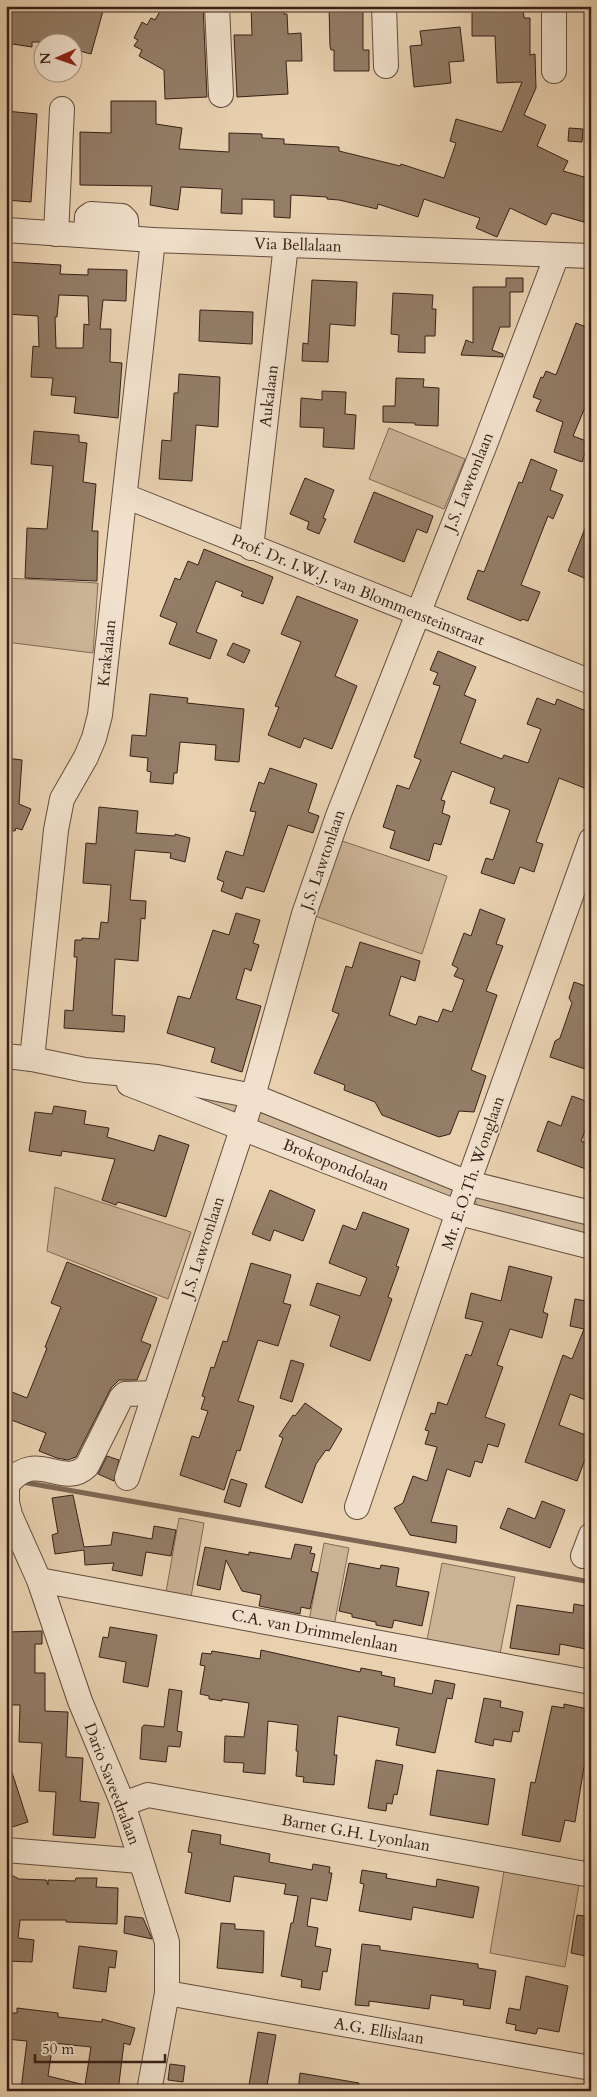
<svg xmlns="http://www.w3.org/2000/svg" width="597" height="2097" font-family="Cardo,serif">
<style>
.green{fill:#cbb396;stroke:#806a57}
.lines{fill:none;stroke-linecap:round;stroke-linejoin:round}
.stream{stroke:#7d6754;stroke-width:5}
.building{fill:#937d67;stroke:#362118;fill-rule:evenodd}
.minor-casing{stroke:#634d3e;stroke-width:26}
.minor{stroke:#f1e1cc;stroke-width:24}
.labels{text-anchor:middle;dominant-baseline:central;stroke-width:4;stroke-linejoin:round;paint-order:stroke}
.street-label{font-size:16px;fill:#362118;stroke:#f1e1cc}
</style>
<rect width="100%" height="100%" fill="#e9d1b0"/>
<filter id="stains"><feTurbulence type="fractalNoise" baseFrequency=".004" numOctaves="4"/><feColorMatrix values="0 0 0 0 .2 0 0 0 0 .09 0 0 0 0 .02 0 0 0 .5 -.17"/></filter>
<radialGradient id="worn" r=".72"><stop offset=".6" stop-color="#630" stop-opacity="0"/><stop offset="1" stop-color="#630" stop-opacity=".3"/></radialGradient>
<g class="green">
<path d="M389 428 465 459 444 509 369 479Z"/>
<path d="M6 578 98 583 93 653 6 642Z"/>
<path d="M339 840 447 876 422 954 315 916Z"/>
<path d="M171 1086 237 1103 238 1106 234 1111 226 1113Z"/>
<path d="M259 1110 453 1188 451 1197 257 1121Z"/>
<path d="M55 1187 191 1232 168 1299 47 1251Z"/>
<path d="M478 1196 591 1221V1238L477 1206 475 1200Z"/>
<path d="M179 1518 204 1523 191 1597 166 1592Z"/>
<path d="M324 1543 349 1548 334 1626 309 1621Z"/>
<path d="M442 1563 515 1577 500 1654 427 1640Z"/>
<path d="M505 1865 580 1879 565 1967 490 1953Z"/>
</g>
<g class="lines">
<path class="stream" d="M22 1482 591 1582"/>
</g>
<g class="building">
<path d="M6 6H87L103 11 91 54 72 49V42H32V47L6 43Z"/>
<path d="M163 6H203L207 97 165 99 164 70 139 56 142 50 134 46 138 40 134 38 142 22 147 25 151 18 155 20Z"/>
<path d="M251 6H284V14H287L288 34 301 33 302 61H286L288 94 237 97 234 35H252Z"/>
<path d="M329 6H363V50H369V71H334V50H331L330 46Z"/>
<path d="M472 6H523L524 18H530V55L535 54 536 88 524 115 546 125 537 146 568 161 563 171 591 179V224L552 213 546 225 510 208 497 237 476 228 480 218 424 199 418 217 378 204 377 209 339 200 327 199V197L291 195 290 218 274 217V200L242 199V214L221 213 222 189 181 187 178 210 150 205 152 186 80 185V132L111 133V101H156V124L182 128 179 149 229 152V133L262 134V138L284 139V144L339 147V151L400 166 401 164 444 178 456 143 450 141 456 119 502 132 522 82 497 83 495 36H472Z"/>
<path d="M460 27 464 61 449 62 451 83 414 87 410 46 422 45 420 31Z"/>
<path d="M6 111 37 114 31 202 6 200Z"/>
<path d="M569 128 583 129 582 142 568 141Z"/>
<path d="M10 262 61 265 60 274 88 275V269L127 270 126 301 103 300 100 329H111L110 362 122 363 118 418 74 413 76 397 51 395 53 378 31 377 33 346 39 347 38 316 6 314ZM59 295 88 296 89 325 84 324 83 348H56L55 317H57Z"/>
<path d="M506 278H523V292H510V327H500L492 350 503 354V357L461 355 466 340 473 343V287H506Z"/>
<path d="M312 280 357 282 355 326 330 324 328 362 302 361 303 343 308 344Z"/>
<path d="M393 293 433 295 432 309H436L435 336H425V353L398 352 399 335 391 334Z"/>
<path d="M200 310 253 312 252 344 199 341Z"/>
<path d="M576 323 591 329V393L573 436 589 442 582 462 554 452 563 422 536 411 541 400 533 397 541 377 543 378 546 371 556 375Z"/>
<path d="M179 374 220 377 218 427 196 425 192 481 159 479 162 440 171 441 174 393H178Z"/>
<path d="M396 378 424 379 423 387 439 388 438 426 415 425V423L383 422V406H395Z"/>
<path d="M322 391 346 392 345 414 356 415 354 449 323 447 324 428 300 427 301 398 322 400Z"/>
<path d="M34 431 79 435V442L87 443 83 482 96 484 92 531H98L97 581 25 578 27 528 47 529 53 466 31 464Z"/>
<path d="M531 459 557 470 550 490 563 495 553 519 548 516 521 585 540 592 528 621 522 619 521 621 467 599 478 570 484 572 519 482 522 483Z"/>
<path d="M305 478 334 490 323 518 326 519 319 534 307 529 309 522 290 514Z"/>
<path d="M374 492 433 516 427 533 417 529 404 562 354 542Z"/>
<path d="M590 516H591V581L568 571Z"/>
<path d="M204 549 273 577 263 604 241 596 243 592 216 581 196 632 217 640 210 659 169 644 177 623 160 616 175 578 180 580 188 561 198 565Z"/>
<path d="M297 596 358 620 335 676 357 686 332 749 304 738 300 748 268 735 279 707 275 706 301 642 281 634Z"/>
<path d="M233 643 250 650 244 663 227 655Z"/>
<path d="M438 651 476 667 464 695 476 700 460 743 502 759 504 755 528 763 541 729 527 724 537 698 555 705 557 699 591 713V778L587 789 559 778 536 842 543 844 534 872 520 867 514 884 481 873 486 858 493 860 510 810 490 803 495 788 452 771 441 800 445 801 442 813 450 816 441 845 434 843 429 861 390 848 395 831 383 827 397 785 409 789 421 760 414 757 440 686 433 684 438 673 430 670Z"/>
<path d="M150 694 188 698 187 703 244 709 239 762 215 760 216 745 180 742 177 773H174L173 784 150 782 151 772 147 771 148 758 130 756 132 735 146 736Z"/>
<path d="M6 758 22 760 19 804 31 809 22 830 16 828 15 831 6 830Z"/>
<path d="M270 768 317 784 308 812 319 816 313 833 288 825 264 892 246 887 242 899 221 891 224 882 217 879 226 851 243 856 256 812 250 811 259 782 264 784Z"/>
<path d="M99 807 138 811 136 833 175 836V834L190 838 185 862 170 858 171 853 135 850 130 900 146 901 145 919 141 918 138 961 115 959 112 1015 125 1016 124 1032 64 1028 65 1010 73 1011 77 957H74L75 940H82V938L99 939 101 922 108 923 111 885 83 883 86 843 96 844Z"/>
<path d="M480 909 505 919 496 944 503 946 486 991 497 995 471 1070 486 1076 474 1112 459 1111 450 1134 439 1137 382 1115 375 1102 344 1090 345 1085 314 1073 339 1014 332 1011 346 966 352 968 360 942 420 961 415 981 401 976 389 1015 416 1025 419 1016 438 1022 443 1009 452 1012 464 980 454 976 458 968 452 965 464 933 471 936Z"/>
<path d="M236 913 260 920 253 943 259 945 251 971 245 968 236 999 261 1006 242 1072 211 1062 215 1048 167 1033 178 996 190 999 213 930 229 935Z"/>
<path d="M574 982 591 988V1071L550 1057 555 1041 560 1038 572 1003 569 998Z"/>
<path d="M572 1096 591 1103V1116L581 1141 591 1145V1171L537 1151 548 1121 561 1126Z"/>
<path d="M54 1106 86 1111 84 1124 109 1128 107 1137 154 1151 159 1135 189 1145 166 1217 118 1202 116 1205 102 1200 115 1159 62 1151 61 1156 29 1151 35 1112 52 1114Z"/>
<path d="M270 1190 315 1210 303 1241 274 1230 270 1241 252 1234Z"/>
<path d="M363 1212 409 1229 396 1266 399 1267 388 1297 392 1299 370 1361 330 1346 340 1316 310 1305 317 1283 360 1296 367 1278 329 1263 343 1225 356 1230Z"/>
<path d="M67 1262 157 1298 141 1341 151 1345 137 1380H119L111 1388 76 1457 68 1460 57 1458 39 1451 46 1433 6 1418V1406L12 1392 27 1398 47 1348 45 1347 61 1307 51 1303Z"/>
<path d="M251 1263 291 1275 283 1303 291 1305 278 1346 258 1340 238 1401 254 1406 240 1451 237 1450 224 1490 180 1475 192 1436 199 1438 208 1411 201 1409 205 1397 202 1396 211 1367 214 1368 223 1341 227 1342Z"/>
<path d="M509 1266 552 1277 543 1312 548 1314 542 1338 510 1329 497 1365 503 1367 485 1417 505 1424 498 1447 488 1444 482 1463 475 1461 470 1477 447 1469 431 1522 457 1526 456 1543 410 1535 394 1508 403 1503 413 1476 427 1481 437 1447 425 1444 429 1431 425 1430 431 1413 435 1414 438 1402 447 1405 466 1354 471 1356 483 1322 465 1318 471 1293 501 1301Z"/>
<path d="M575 1299 591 1302V1402L570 1394 559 1425 591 1437V1443L577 1481 525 1462 563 1355 572 1359 584 1329 570 1326Z"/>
<path d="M291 1360 304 1364 292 1402 280 1398Z"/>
<path d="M305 1403 342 1429 329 1451 326 1450 316 1464 302 1503 265 1487 283 1438 279 1436 293 1415 295 1416Z"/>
<path d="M107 1456 119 1460 114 1481 98 1474Z"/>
<path d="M231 1479 247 1484 240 1507 224 1502Z"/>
<path d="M73 1495 84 1547 111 1545 113 1532 152 1539 154 1526 176 1530 171 1556 146 1552 142 1576 112 1570 114 1563 85 1565 84 1550 55 1554 52 1535 58 1533 52 1498Z"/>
<path d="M542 1501 565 1510 550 1548 500 1528 508 1508 535 1519Z"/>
<path d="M295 1544 312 1547 310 1553 315 1554 311 1571 318 1573 310 1609 301 1607 300 1614 259 1606 261 1595 242 1591 226 1560 220 1590 197 1585 205 1547 249 1555V1552L291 1559Z"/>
<path d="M349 1563 380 1569 381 1565 399 1568 396 1586 429 1592 422 1626 394 1620 392 1628 376 1625V1622L352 1617V1614L339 1611Z"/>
<path d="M574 1604 591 1607V1650L560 1644 559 1655 510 1648 517 1605 573 1613Z"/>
<path d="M110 1627 157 1635 148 1687 123 1682 126 1662 99 1657 103 1637 108 1638Z"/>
<path d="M42 1631V1644H35V1673H45V1711L68 1712 66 1757 83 1758 80 1801 99 1803 95 1838 53 1835 56 1792 39 1791 42 1743 19 1742 20 1705H11V1663H6V1632Z"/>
<path d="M261 1650 360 1672 361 1668 382 1672 381 1675 395 1678 394 1686 432 1694 435 1680 455 1684 452 1699 447 1698 435 1753 396 1745 399 1728 338 1716 334 1755H337L334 1785 303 1782 304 1777 296 1776 298 1751H296L298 1725 268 1721 265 1774 243 1772 244 1763 224 1762 225 1736 244 1737 249 1703 222 1699V1701L209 1699V1696L200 1694 205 1666 200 1665 202 1653 211 1654 212 1651 260 1659Z"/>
<path d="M169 1689 182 1691 177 1731 182 1732 180 1747 168 1746 166 1762 140 1759 142 1727 144 1725 164 1727Z"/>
<path d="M484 1698 501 1701 500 1707 523 1712 519 1732 513 1731 511 1742 494 1739 493 1746 475 1742Z"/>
<path d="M564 1704 588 1709 587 1712H591V1768L584 1767 575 1822 565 1820 560 1842 522 1835 531 1782 535 1783 552 1706 564 1708Z"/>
<path d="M376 1760 403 1765 397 1795 394 1794 392 1804 387 1803 386 1811 368 1808Z"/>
<path d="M6 1763H9L28 1822 6 1829Z"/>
<path d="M437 1770 495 1779 488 1825 430 1815Z"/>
<path d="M192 1830 221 1835 220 1844 270 1854 269 1862 312 1870 313 1864 330 1867 329 1873H332L327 1901 311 1898 307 1926 318 1928 315 1946 331 1949 327 1972 323 1971 320 1990 301 1987 302 1980 281 1976 291 1923H293L298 1896 284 1894 286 1884 234 1876 230 1902 185 1893 192 1853 188 1852Z"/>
<path d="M362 1870 387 1874 386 1878 436 1887 437 1879 479 1887 473 1918 413 1907 411 1920 359 1911 364 1884 360 1883Z"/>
<path d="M6 1872 19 1879 46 1880 48 1885V1880L75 1881 76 1878H97L96 1887 118 1888 117 1924 66 1922V1920H20L18 1938 34 1940 32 1962 6 1961Z"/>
<path d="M577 1915 591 1917V1957L571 1953Z"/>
<path d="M125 1916 143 1918 152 1939 124 1933Z"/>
<path d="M221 1923 235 1924V1929L264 1931 263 1973 217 1968Z"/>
<path d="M362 1944 380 1946V1950L478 1964V1968L496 1971 490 2009 463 2005 464 2000 431 1995 429 2009 369 2001V2006L355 2005Z"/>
<path d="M79 1946 117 1951 115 1968 109 1967 106 1992 73 1988Z"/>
<path d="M526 1976 568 1986 559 2032 538 2028 536 2034 515 2030 516 2025 506 2023 509 2008 520 2010Z"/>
<path d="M17 2008 58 2013V2017L102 2022V2019L135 2028 130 2045 124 2043 118 2091 21 2089 27 2041 6 2039V2013H17ZM53 2043 91 2047 85 2085 48 2076Z"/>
<path d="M258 2032 276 2035 266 2091H248Z"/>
<path d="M170 2064 185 2066 183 2082 168 2080Z"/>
<path d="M300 2073 359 2083 358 2091H298Z"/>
</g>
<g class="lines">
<g class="minor-casing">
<g id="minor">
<path d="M217 6 221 95"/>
<path d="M384 6 386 66"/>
<path d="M554 6V71"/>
<path d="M6 230 153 240 591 256"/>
<path d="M56 234 62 109"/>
<path d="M86 235 87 217 91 214 122 216 126 220 127 238"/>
<path d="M125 496 591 682"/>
<path d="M251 548 286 245"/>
<path d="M6 1056 32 1059 85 1070 157 1077 253 1096 468 1183 591 1213"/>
<path d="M32 1059 56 830 62 799 86 757 94 738 100 715 153 240"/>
<path d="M129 1084 459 1213 591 1247"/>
<path d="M127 1478 253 1096 304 914 338 816 484 447 557 255"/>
<path d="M357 1507 468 1183 591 840"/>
<path d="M583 1556 591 1535"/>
<path d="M39 1580 591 1682"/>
<path d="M123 1804 148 1795 591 1875"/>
<path d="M6 1850 140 1861"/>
<path d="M167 1993 591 2068"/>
<path d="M149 2091 167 1993V1942L123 1804 80 1701 39 1580 10 1515 7 1502V1485C36 1447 62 1490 87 1466L121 1398 125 1394 155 1393"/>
</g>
</g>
<use href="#minor" class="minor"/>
</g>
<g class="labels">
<g class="street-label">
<text transform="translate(298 245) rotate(2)">Via Bellalaan</text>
<text transform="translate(269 396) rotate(-83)">Aukalaan</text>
<text transform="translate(469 482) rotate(-68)">J.S. Lawtonlaan</text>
<text transform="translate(358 590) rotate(22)">Prof. Dr. I.W.J. van Blommensteinstraat</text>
<text transform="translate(107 653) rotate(-84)">Krakalaan</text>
<text transform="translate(323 860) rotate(-71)">J.S. Lawtonlaan</text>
<text transform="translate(336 1165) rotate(22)">Brokopondolaan</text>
<text transform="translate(473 1173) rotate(-71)">Mr. E.O.Th. Wonglaan</text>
<text transform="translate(203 1247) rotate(-72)">J.S. Lawtonlaan</text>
<text transform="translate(315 1631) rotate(11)">C.A. van Drimmelenlaan</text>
<text transform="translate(112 1784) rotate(69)">Dario Saveedralaan</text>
<text transform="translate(356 1833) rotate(10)">Barnet G.H. Lyonlaan</text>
<text transform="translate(379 2031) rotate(10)">A.G. Ellislaan</text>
</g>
</g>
<rect width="597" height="2097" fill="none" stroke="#e9d1b0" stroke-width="25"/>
<rect x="8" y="8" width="582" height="2082" fill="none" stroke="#362118" stroke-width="2.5"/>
<rect x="12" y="12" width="572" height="2072" fill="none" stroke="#362118"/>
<g transform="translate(58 58) rotate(268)"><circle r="24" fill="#f1e1cc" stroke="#a69484"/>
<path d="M0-4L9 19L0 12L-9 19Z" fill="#8f2418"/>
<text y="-8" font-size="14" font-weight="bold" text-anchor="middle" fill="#362118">N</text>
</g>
<path d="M35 2054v8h130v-8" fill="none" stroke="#362118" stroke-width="2.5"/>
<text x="42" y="2054" font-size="15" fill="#362118" stroke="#f1e1cc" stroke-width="4" paint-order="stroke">50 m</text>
<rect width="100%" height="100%" filter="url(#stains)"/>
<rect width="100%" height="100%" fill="url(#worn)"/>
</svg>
